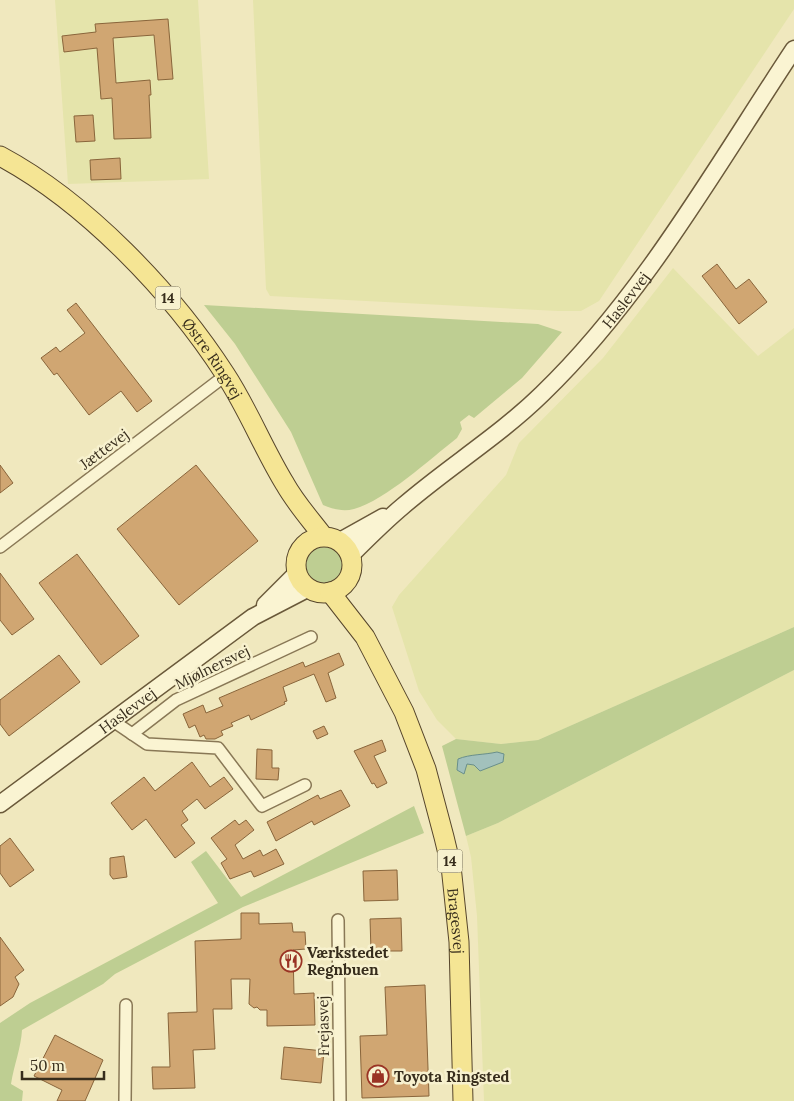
<svg xmlns="http://www.w3.org/2000/svg" width="794" height="1101" font-family="Lora,serif">
<style>
.farmland{fill:#e5e4ab}
.green{fill:#bece92}
.water{fill:#a2c1bc;stroke:#698f8b}
.building{fill:#d0a672;stroke:#89653b}
.lines{fill:none;stroke-linecap:round;stroke-linejoin:round}
.street-casing{stroke:#897856;stroke-width:14}
.secondary-casing{stroke:#6a593a;stroke-width:19}
.primary-casing{stroke:#56452b;stroke-width:21}
.street{stroke:#faf4d2;stroke-width:11}
.secondary{stroke:#faf4d2;stroke-width:16}
.primary{stroke:#f5e594;stroke-width:19}
.labels{text-anchor:middle;dominant-baseline:central;stroke-width:5;stroke-linejoin:round;paint-order:stroke}
.shield{fill:#f7f1ce;stroke:#716851;stroke-width:1}
.shield-label{font-size:14px;font-weight:bold;fill:#372d1c}
.street-label{font-size:15px;fill:#372d1c;stroke:#f7f1ce}
.poi-label{font-size:15px;font-weight:bold;fill:#372d1c;stroke:#f7f1ce;text-anchor:start}
</style>
<rect width="100%" height="100%" fill="#f0e8be"/>
<g class="farmland">
<path d="M55 0H198L209 179 68 184Z"/>
<path d="M253 0H794V9L599 301 581 311H558L270 296 266 289Z"/>
<path d="M673 268 758 356 794 328V627L538 740 501 744 456 739 437 720 419 691 392 607 399 595 506 475 519 443 603 358Z"/>
<path d="M794 670V1101H484L477 916 471 857 466 836 498 823Z"/>
</g>
<g class="green">
<path d="M204 305 538 324 562 332 522 378 474 418 469 415 460 422 462 429 457 438C430 459 386 500 354 509 343 512 333 509 323 505L291 432 235 344Z"/>
<circle cx="325" cy="564" r="20"/>
<path d="M794 627V670L498 823 466 836 442 746 456 739 501 744 538 740Z"/>
<path d="M414 806 424 833 243 907 115 974 103 984 22 1030C21 1048 14 1065 11 1084L23 1091 22 1101H0V1023L30 1003 218 903 191 862 206 851 241 897Z"/>
</g>
<path class="water" d="M497 752 504 754 503 762 480 771 474 765 467 764 464 774 457 770 458 759C470 754 484 755 497 752Z"/>
<g class="building">
<path d="M168 19 173 79 158 80 154 35 113 38 116 83 150 80 151 95H149L151 138 114 139 112 98 101 99 97 48 64 52 62 36 96 32 95 24Z"/>
<path d="M93 115 95 141 76 142 74 116Z"/>
<path d="M120 158 121 179 91 180 90 160Z"/>
<path d="M717 264 736 289 749 279 767 302 739 324 702 276Z"/>
<path d="M76 303 152 401 137 412 121 391 89 415 57 373 54 375 41 358 56 347 60 352 85 333 67 310Z"/>
<path d="M0 465 13 483 0 493Z"/>
<path d="M196 465 258 541 179 605 117 529Z"/>
<path d="M77 554 139 636 101 665 39 583Z"/>
<path d="M0 573 34 619 12 635 0 620Z"/>
<path d="M339 653 344 665 328 673 336 698 326 702 314 674 283 687 287 701 284 702 285 704 251 720 249 715 231 723 233 726 221 731 223 735 215 739H206L204 735 200 737 195 725 189 728 183 714 203 705 206 713 223 706 219 698 303 662 305 667Z"/>
<path d="M59 655 80 682 9 736 0 724V700Z"/>
<path d="M324 726 328 734 317 739 313 731Z"/>
<path d="M382 740 386 751 374 756 387 783 377 788 374 783 372 784 354 751Z"/>
<path d="M257 749 272 750V768H279L278 780 256 779Z"/>
<path d="M192 762 210 787 224 777 233 789 205 809 197 799 182 811 188 820 181 825 195 843 175 858 146 819 132 830 111 803 144 777 155 791Z"/>
<path d="M341 790 350 806 314 825 312 821 276 841 267 822 318 795 320 799Z"/>
<path d="M235 820 239 825 246 820 254 830 235 845 243 859 260 850 263 856 276 849 284 864 259 875 254 877 251 871 230 879 221 863 227 859 211 838Z"/>
<path d="M10 838 34 870 10 887 0 873V846Z"/>
<path d="M124 856 127 877 113 879 110 875V858Z"/>
<path d="M397 870 398 900 364 901 363 871Z"/>
<path d="M241 913H259V924L292 923 293 932H305L306 949 293 950 294 994 314 993 315 1025 267 1026V1010H260L257 1007 254 1008 249 1004 250 979H231L232 1009H213L215 1049 193 1050 195 1088 153 1089 152 1067H170L168 1013 197 1012 195 941 241 939Z"/>
<path d="M401 918 402 951H371L370 919Z"/>
<path d="M0 937 24 970 15 977 19 984 13 997 0 1006Z"/>
<path d="M425 985 429 1096 362 1098 360 1036 387 1035 385 987Z"/>
<path d="M55 1035 103 1060 85 1101H57L62 1090 34 1076Z"/>
<path d="M284 1047 324 1051 321 1083 281 1079Z"/>
</g>
<g class="lines">
<g class="street-casing">
<g id="street">
<path d="M0 547 226 375"/>
<path d="M113 721 147 744 218 748 262 806 305 785"/>
<path d="M132 734 176 700 311 637"/>
<path d="M338 920 340 1101"/>
<path d="M125 1101 126 1005"/>
</g>
</g>
<g class="secondary-casing">
<g id="secondary">
<path d="M340 541 383 517"/>
<path id="s1" d="M351 555C368 538 385 521 403 506 448 467 499 436 542 394 643 297 717 165 794 49"/>
<path d="M265 605 297 573"/>
<path id="s2" d="M0 804 253 617 309 588"/>
</g>
</g>
<g class="primary-casing">
<g id="primary">
<path id="s3" d="M0 156C86 202 172 292 225 374 248 409 263 448 285 484 295 502 310 519 323 536"/>
<circle cx="324" cy="565" r="28"/>
<path id="s4" d="M330 592 365 637 404 712 426 769 444 837 451 866 459 942 463 1101"/>
</g>
</g>
<use href="#street" class="street"/>
<use href="#secondary" class="secondary"/>
<use href="#primary" class="primary"/>
</g>
<defs>
<g id="restaurant-ring" transform="scale(1.125)"><circle r="9.5" fill="#f7f1ce" stroke="#9a3324" stroke-width="1.5"/><path d="M-5-6h1v4h1v-4h1v4h1v-4h1v5L-1.5 .5V6h-2V.5L-5-1ZM5-6V6H3V1.5H1.5Q1.5-4 5-6Z" fill="#9a3324"/></g>
<g id="shop-ring" transform="scale(1.125)"><circle r="9.5" fill="#f7f1ce" stroke="#9a3324" stroke-width="1.5"/><path d="M-5-2.5h2.3a2.7 3.5 0 0 1 5.4 0H5L5.5 6h-11ZM-1.5-2.5h3a1.5 2.3 0 0 0-3 0Z" fill="#9a3324"/></g>
</defs>
<g fill-rule="evenodd">
<use href="#restaurant-ring" x="291" y="961"/>
<use href="#shop-ring" x="378" y="1076"/>
</g>
<g class="labels">
<g class="shield">
<rect x="155.5" y="286.5" width="25" height="23" rx="4"/>
<rect x="437.5" y="849.5" width="25" height="23" rx="4"/>
</g>
<g class="shield-label">
<text x="168" y="298">14</text>
<text x="450" y="861">14</text>
</g>
<g class="street-label">
<text stroke="none"><textPath href="#s1" startOffset="376">Haslevvej</textPath></text>
<text stroke="none"><textPath href="#s3" startOffset="296">Østre Ringvej</textPath></text>
<text transform="translate(104 449) rotate(-37)">Jættevej</text>
<text transform="translate(212 667) rotate(-26)">Mjølnersvej</text>
<text stroke="none"><textPath href="#s2" startOffset="158">Haslevvej</textPath></text>
<text stroke="none"><textPath href="#s4" startOffset="358">Bragesvej</textPath></text>
<text transform="translate(323 1026) rotate(-91)">Frejasvej</text>
</g>
<g class="poi-label">
<text x="307" y="952">Værkstedet<tspan x="307" dy="17">Regnbuen</tspan></text>
<text x="394" y="1076">Toyota Ringsted</text>
</g>
</g>
<path d="M22 1071v8h82v-8" fill="none" stroke="#372d1c" stroke-width="2.5"/>
<text x="30" y="1071" font-size="15" fill="#372d1c" stroke="#f7f1ce" stroke-width="4" paint-order="stroke">50 m</text>
</svg>
